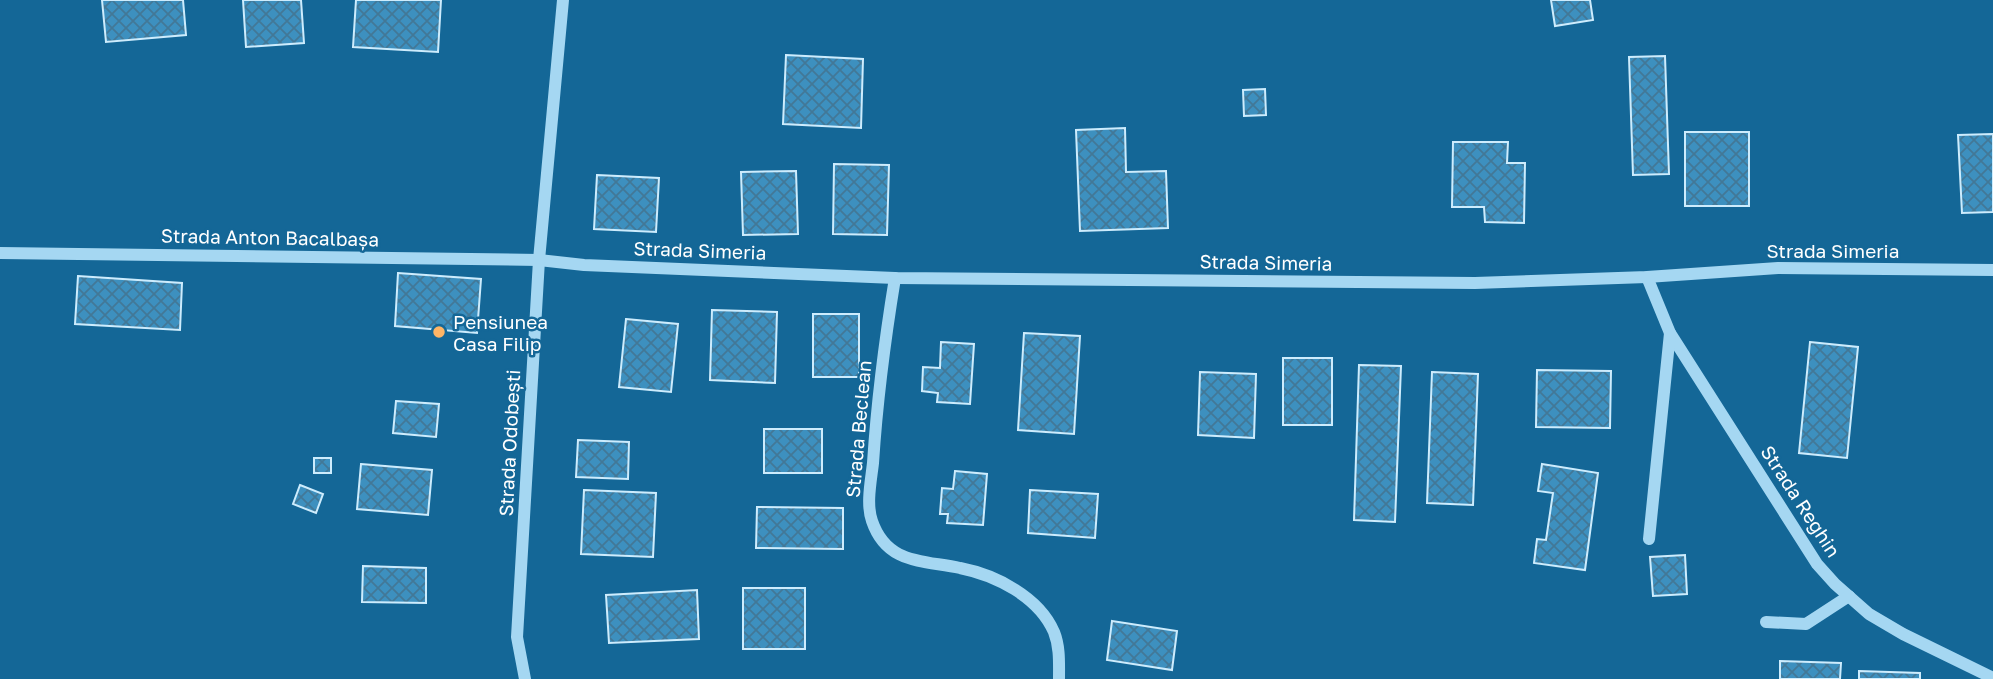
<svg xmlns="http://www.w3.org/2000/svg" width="1993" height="679" font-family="'Golos Text',sans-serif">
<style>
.building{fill:url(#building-cross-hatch);stroke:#cdecfd;stroke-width:2}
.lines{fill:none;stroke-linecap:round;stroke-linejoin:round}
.minor{stroke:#a5d7f2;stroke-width:12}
.poi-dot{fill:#ffb566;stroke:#146797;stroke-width:2.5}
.labels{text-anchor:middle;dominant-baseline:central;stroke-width:5;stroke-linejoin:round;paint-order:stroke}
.street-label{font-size:19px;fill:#fff;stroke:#146797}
.poi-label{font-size:19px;fill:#fff;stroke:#146797;text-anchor:start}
</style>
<defs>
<pattern id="building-cross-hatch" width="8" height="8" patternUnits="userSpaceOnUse" patternTransform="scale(1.75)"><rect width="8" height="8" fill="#3d90bf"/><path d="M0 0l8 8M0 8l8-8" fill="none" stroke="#427897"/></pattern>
</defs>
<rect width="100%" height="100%" fill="#146797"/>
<g class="building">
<path d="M102 0H183L186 35 106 42Z"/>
<path d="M243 0H301L304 43 246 47Z"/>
<path d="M356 0H441L438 52 353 47Z"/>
<path d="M1551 0H1590L1593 20 1555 26Z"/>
<path d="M786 55 863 59 861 128 783 124Z"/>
<path d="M1665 56 1669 174 1633 175 1629 57Z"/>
<path d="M1265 89 1266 115 1244 116 1243 90Z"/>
<path d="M1125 128 1126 172 1166 171 1168 228 1080 231 1076 130Z"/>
<rect x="1685" y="132" width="64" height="74"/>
<path d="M1993 134V212L1962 213 1958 135Z"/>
<path d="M1453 142H1508L1507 163H1525L1524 223 1485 222 1484 207H1452Z"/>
<path d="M834 164 889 165 887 235 833 234Z"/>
<path d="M796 171 798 234 743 235 741 172Z"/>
<path d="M597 175 659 178 656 232 594 229Z"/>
<path d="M398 273 481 279 477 333 395 326Z"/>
<path d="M78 276 182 283 180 330 75 324Z"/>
<path d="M712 310 777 312 775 383 710 380Z"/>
<rect x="813" y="314" width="46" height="63"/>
<path d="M626 319 678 324 671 392 619 387Z"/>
<path d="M1024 333 1080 336 1074 434 1018 430Z"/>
<path d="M941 342 974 344 970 404 937 402 938 393 922 391 923 367 940 368Z"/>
<path d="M1810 342 1858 347 1847 458 1799 453Z"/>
<rect x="1283" y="358" width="49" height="67"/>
<path d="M1359 365 1401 366 1395 522 1354 520Z"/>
<path d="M1537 370 1611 371 1610 428 1536 427Z"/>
<path d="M1200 372 1256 374 1254 438 1198 435Z"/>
<path d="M1432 372 1478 374 1473 505 1427 503Z"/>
<path d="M396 401 439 404 436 437 393 433Z"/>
<rect x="764" y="429" width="58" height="44"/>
<path d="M578 440 629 442 628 479 576 477Z"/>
<rect x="314" y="458" width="17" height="15"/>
<path d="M361 464 432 470 428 515 357 509Z"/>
<path d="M1542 464 1598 473 1585 570 1534 563 1537 539 1546 540 1553 493 1538 491Z"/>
<path d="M955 471 987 474 983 525 947 523 948 514H940L942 488 953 489Z"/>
<path d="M300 485 323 494 316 513 293 504Z"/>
<path d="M584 490 656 493 653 557 581 554Z"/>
<path d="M1030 490 1098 494 1095 538 1028 533Z"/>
<path d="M757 507 843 508V549L756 548Z"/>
<path d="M1685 555 1687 594 1653 596 1650 557Z"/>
<path d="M363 566 426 568V603L362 602Z"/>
<rect x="743" y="588" width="62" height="61"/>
<path d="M697 590 699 639 609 643 606 595Z"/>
<path d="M1112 621 1177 631 1172 670 1107 660Z"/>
<path d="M1780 661 1841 663 1840 679H1780Z"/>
<path d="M1859 671 1920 673V679H1859Z"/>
</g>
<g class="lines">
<g class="minor">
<path d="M0 253 539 260 584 265 895 278 1475 283 1647 277 1778 268 1993 270"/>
<path d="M1647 277 1670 333 1817 564 1835 584 1869 614 1903 634 1993 678"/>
<path d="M895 278C885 339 877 401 873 463 871 481 866 504 872 521 887 565 924 560 960 568 996 575 1039 597 1054 632 1060 647 1059 663 1059 679"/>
<path d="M1649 539 1670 333"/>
<path d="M1766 622 1806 624 1849 596"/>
<path d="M525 679 517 637 539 260 563 0"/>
</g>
</g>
<circle class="poi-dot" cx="439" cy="332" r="7"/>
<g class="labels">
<g class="street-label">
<text transform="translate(270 237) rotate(1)">Strada Anton Bacalbașa</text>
<text transform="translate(700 250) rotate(2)">Strada Simeria</text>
<text x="1833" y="250">Strada Simeria</text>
<text transform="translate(1266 262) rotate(1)">Strada Simeria</text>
<text transform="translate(858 429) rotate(-85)">Strada Beclean</text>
<text transform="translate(509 443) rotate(-87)">Strada Odobești</text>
<text transform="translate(1801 501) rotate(57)">Strada Reghin</text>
</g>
<g class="poi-label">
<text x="453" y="321">Pensiunea<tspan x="453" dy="22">Casa Filip</tspan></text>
</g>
</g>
</svg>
